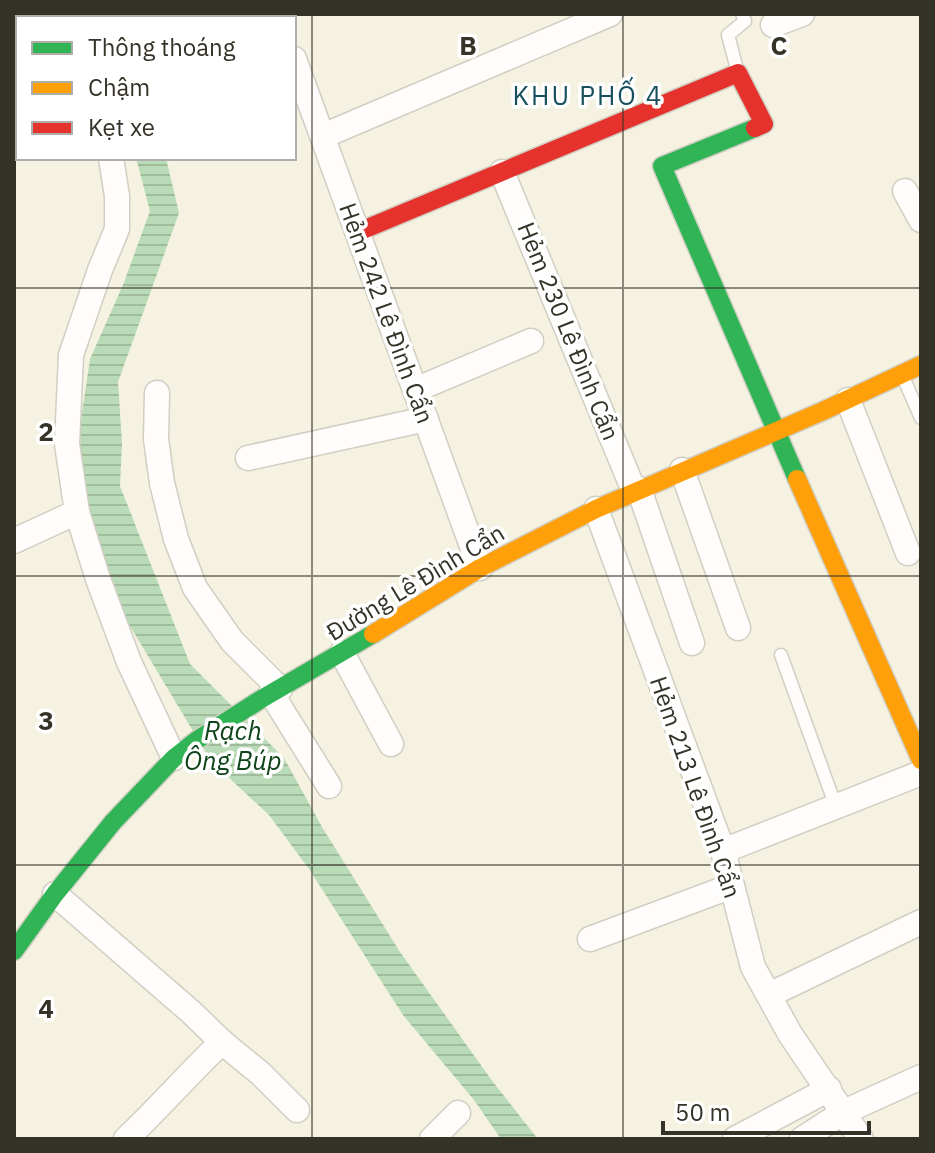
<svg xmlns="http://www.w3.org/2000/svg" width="935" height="1153" font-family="'IBM Plex Sans',sans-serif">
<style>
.water{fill:url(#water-rules)}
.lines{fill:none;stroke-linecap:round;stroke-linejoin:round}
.lane-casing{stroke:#d1cfc3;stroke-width:15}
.street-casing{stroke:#d1cfc3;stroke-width:27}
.fast-casing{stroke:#d1cfc3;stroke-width:21}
.slow-casing{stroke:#d1cfc3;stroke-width:21}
.jam-casing{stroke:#d1cfc3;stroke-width:21}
.lane{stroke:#fefdfb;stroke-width:12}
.street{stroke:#fefdfb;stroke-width:24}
.fast{stroke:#30b455;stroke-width:18}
.slow{stroke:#ff9f0a;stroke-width:18}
.jam{stroke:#e5322d;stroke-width:18}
.grid{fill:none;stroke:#353328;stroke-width:2;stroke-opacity:0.55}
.labels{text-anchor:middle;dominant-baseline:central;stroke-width:7;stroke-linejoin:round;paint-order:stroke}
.street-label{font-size:24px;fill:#353328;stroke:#fff}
.neighbourhood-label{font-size:26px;letter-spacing:2px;fill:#184f5d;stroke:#fff}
.water-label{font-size:26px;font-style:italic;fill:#0f441a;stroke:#fff}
.grid-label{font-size:26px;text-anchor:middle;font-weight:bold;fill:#353328;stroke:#fff;stroke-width:7;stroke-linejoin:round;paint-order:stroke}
</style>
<defs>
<pattern id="water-rules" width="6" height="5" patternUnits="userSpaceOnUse" patternTransform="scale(2)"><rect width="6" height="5" fill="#badbb7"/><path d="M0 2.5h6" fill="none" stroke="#a0bc9d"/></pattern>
</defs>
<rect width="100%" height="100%" fill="#f5f2e2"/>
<path class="water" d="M136 158H166L179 213 118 382 122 443 120 486 190 664 284 758 322 827 400 952 493 1082 538 1139H501L474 1100 403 1015 309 869 269 815 211 761 127 621 93 545 76 454 90 359 123 285 150 211Z"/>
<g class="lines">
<g class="lane-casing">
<g id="lane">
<path d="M738 73 728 35 745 21 742 14"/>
<path d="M903 377 921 418"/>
<path d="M781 655 836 807"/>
</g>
</g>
<g class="street-casing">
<g id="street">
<path d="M83 14 84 18"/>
<path d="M277 14 278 18"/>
<path d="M773 25 802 14"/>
<path d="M294 59 480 568"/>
<path d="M323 136 610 14"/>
<path d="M14 143 18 142"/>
<path d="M111 158 117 196V229L100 270 71 355 67 444 77 512 98 579 129 662 174 758"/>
<path d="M502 172 634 491"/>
<path d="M905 191 921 220"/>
<path d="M415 390 531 341"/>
<path d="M157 393 156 439 162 483 176 539 195 588 232 641 280 689"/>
<path d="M848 400 908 553"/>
<path d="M248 458 426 419"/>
<path d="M682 470 738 628"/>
<path d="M639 489 692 643"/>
<path d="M596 509 723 851 753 967 790 1034 861 1139"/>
<path d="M14 541 77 512"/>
<path d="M342 653 391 744"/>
<path d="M271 693 329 786"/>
<path d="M723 851 921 773"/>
<path d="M55 894 191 1012 222 1042 261 1074 297 1110"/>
<path d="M590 939 732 886"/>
<path d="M769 995 921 922"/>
<path d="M126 1139C159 1108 189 1073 222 1042"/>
<path d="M432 1139 458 1113"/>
<path d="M735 1139 829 1089"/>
<path d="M802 1139 844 1112 921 1077"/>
</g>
</g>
<g class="fast-casing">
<g id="fast">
<path d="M755 128 662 166 797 479"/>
<path d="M14 951 55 894 113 822 174 758 197 740 263 698 373 634"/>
</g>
</g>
<g class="slow-casing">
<g id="slow">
<path d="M797 479 921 760"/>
<path d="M373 634 480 568 596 509 823 411 921 365"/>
</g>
</g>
<g class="jam-casing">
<path id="jam" d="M358 232 738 73 764 124 755 128"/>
</g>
<use href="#lane" class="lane"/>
<use href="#street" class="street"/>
<use href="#fast" class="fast"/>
<use href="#slow" class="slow"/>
<use href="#jam" class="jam"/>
</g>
<path class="grid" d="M312 14V1139M623 14V1139M14 288H921M14 576H921M14 865H921"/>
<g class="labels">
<g class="street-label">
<text transform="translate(387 313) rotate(70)">Hẻm 242 Lê Đình Cẩn</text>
<text transform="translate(569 331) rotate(68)">Hẻm 230 Lê Đình Cẩn</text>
<text transform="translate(415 582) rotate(-31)">Đường Lê Đình Cẩn</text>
<text transform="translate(696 787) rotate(71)">Hẻm 213 Lê Đình Cẩn</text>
</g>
<g class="neighbourhood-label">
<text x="588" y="95">KHU PHỐ 4</text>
</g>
<g class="water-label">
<text x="233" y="730">Rạch<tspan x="233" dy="30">Ông Búp</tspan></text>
</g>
</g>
<g class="grid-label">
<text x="468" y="55">B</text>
<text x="779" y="55">C</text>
<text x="46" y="441">2</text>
<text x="46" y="730">3</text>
<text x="46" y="1018">4</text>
</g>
<rect width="935" height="1153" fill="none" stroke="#353328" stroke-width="32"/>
<rect x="16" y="16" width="280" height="144" fill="#ffffff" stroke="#aeada9" stroke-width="2"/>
<rect x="32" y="42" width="40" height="12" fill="#30b455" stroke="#aeada9" stroke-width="2"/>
<text x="88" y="56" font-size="24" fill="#353328">Thông thoáng</text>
<rect x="32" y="82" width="40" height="12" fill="#ff9f0a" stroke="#aeada9" stroke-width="2"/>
<text x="88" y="96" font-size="24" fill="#353328">Chậm</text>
<rect x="32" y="122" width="40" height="12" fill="#e5322d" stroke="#aeada9" stroke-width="2"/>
<text x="88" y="136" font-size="24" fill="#353328">Kẹt xe</text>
<path d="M663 1121v12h206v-12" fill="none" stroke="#353328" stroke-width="4"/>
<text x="675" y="1121" font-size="24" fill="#353328" stroke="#ffffff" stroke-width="6" paint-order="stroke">50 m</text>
</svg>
